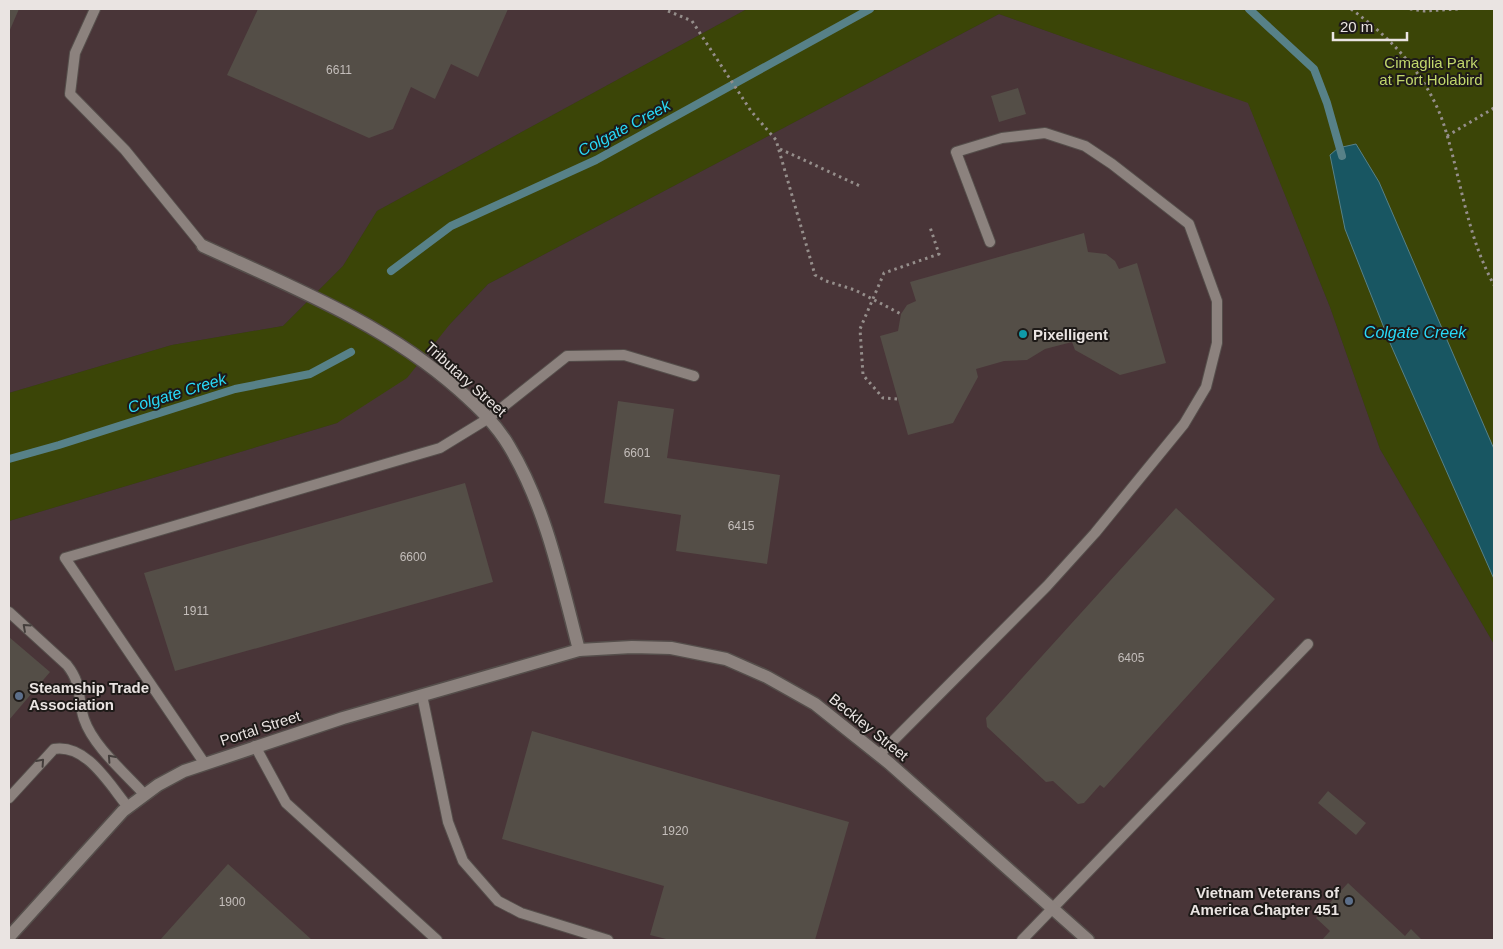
<svg xmlns="http://www.w3.org/2000/svg" width="1503" height="949" font-family="Arial,sans-serif">
<style>
.industrial{fill:#493538}
.green{fill:#3b4507}
.water{fill:#185662;stroke:#578188}
.lines{fill:none;stroke-linecap:round;stroke-linejoin:round}
.stream{stroke:#578188;stroke-width:8}
.building{fill:#544e47}
.lane-casing{stroke:#554e4b;stroke-width:12}
.street-casing{stroke:#554e4b;stroke-width:15}
.path{stroke:#958e8b;stroke-width:3;stroke-dasharray:2.5 4;stroke-linecap:butt}
.lane{stroke:#8c827e;stroke-width:10}
.street{stroke:#8c827e;stroke-width:12}
.oneway{stroke:#443e3c}
.culture-dot{fill:#0f9aa8;stroke:#1e1a18;stroke-width:2}
.service-dot{fill:#5c6f8a;stroke:#1e1a18;stroke-width:2}
.labels{text-anchor:middle;dominant-baseline:central;stroke-width:4;stroke-linejoin:round;paint-order:stroke}
.number-label{font-size:12px;fill:#c4bebb}
.park-label{font-size:15px;fill:#c1d76c;stroke:#1e1a18}
.poi-label{font-size:15px;font-weight:bold;fill:#eae4e2;stroke:#1e1a18;text-anchor:start}
.street-label{font-size:15px;fill:#eae4e2;stroke:#1e1a18}
.water-label{font-size:16px;font-style:italic;fill:#28d9f7;stroke:#1e1a18}
</style>
<rect width="100%" height="100%" fill="#39312d"/>
<g class="industrial">
<path d="M9 9H747L377 211 343 266 283 326 172 345 9 393Z"/>
<path d="M999 14 1248 102 1330 307 1380 449 1494 644V940H9V521L337 423 450 324 488 284Z"/>
</g>
<path class="green" d="M747 9H1494V644L1380 449 1330 307 1248 103 999 14 488 284 450 324 407 378 337 423 9 521V393L172 345 283 326 343 266 377 211Z"/>
<path class="water" d="M1356 144 1379 182 1494 449V579L1390 343 1345 229 1330 155 1338 148Z"/>
<g class="lines">
<g class="stream">
<path d="M1249 9 1314 69 1327 103 1342 156"/>
<path d="M391 271 451 226 596 160 870 9"/>
<path d="M9 459 59 445 235 389 310 374 351 352"/>
</g>
</g>
<g class="building">
<path d="M9 9H19L9 32Z"/>
<path d="M258 9H508L478 77 451 64 435 99 411 87 393 129 369 138 227 75Z"/>
<path d="M1018 88 1026 114 999 122 991 96Z"/>
<path d="M1084 233 1088 252 1106 254 1115 261 1119 269 1137 263 1166 363 1120 375 1075 350 1072 342 1045 349 1027 360 1004 361 976 369 978 377 953 423 908 435 880 336 898 331 901 314 907 305 916 301 910 282Z"/>
<path d="M618 401 674 409 667 458 780 475 767 564 676 551 681 515 604 503Z"/>
<path d="M465 483 493 582 175 671 144 573Z"/>
<path d="M1176 508 1275 599 1104 788 1100 785 1084 803 1078 804 1053 781 1046 782 987 727 986 718Z"/>
<path d="M9 637 50 672 9 720Z"/>
<path d="M532 731 849 822 815 940H670L650 935 664 886 502 839Z"/>
<path d="M1328 791 1366 823 1356 835 1318 803Z"/>
<path d="M228 864 312 940H160Z"/>
<path d="M1348 883 1405 936 1411 929 1422 940H1322L1330 931 1316 918Z"/>
</g>
<g class="lines">
<g class="lane-casing">
<g id="lane">
<path d="M95 9 75 53 70 94 125 150 203 246"/>
<path d="M9 612 67 665C83 685 77 698 84 719 93 746 125 773 144 794"/>
<path d="M422 695 448 822 463 861 498 901 521 913 608 940"/>
<path d="M255 746 286 803 437 940"/>
<path d="M879 755 1047 586 1095 533 1184 424 1206 387 1217 343V301L1189 224 1112 164 1085 146 1045 133 1002 138 956 152 990 242"/>
<path d="M205 764 65 558 440 448 489 418 567 356 624 355 694 376"/>
<path d="M9 798 54 749C87 744 109 784 128 807"/>
<path d="M1022 940 1308 644"/>
</g>
</g>
<g class="street-casing">
<g id="street">
<path d="M203 246C292 287 385 324 459 390 478 407 496 424 509 446 546 507 561 581 579 650"/>
<path d="M9 937 123 811 158 785 184 771 343 718 579 650 632 647 671 648 726 659 767 677 815 704 889 763 1088 940"/>
</g>
</g>
<g class="path">
<path d="M1351 9C1391 38 1426 74 1443 122 1461 177 1466 234 1494 285"/>
<path d="M1410 9 1424 11 1458 9"/>
<path d="M668 11 692 21 751 111 776 140 815 275 826 281 855 290 901 314"/>
<path d="M1447 136 1494 108"/>
<path d="M780 149 860 186"/>
<path d="M897 399 883 398 863 375 860 329 884 273 939 254 930 227"/>
</g>
<use href="#lane" class="lane"/>
<use href="#street" class="street"/>
</g>
<defs><path id="oneway-chevron" d="M-2-3.5L2.5 0L-2 3.5" fill="none" stroke-width="1.6" stroke-linecap="round" stroke-linejoin="round" transform="scale(1.25)"/></defs>
<g class="oneway">
<use href="#oneway-chevron" transform="translate(26 627) rotate(-138)"/>
<use href="#oneway-chevron" transform="translate(111 758) rotate(-132)"/>
<use href="#oneway-chevron" transform="translate(41 762) rotate(-48)"/>
</g>
<circle class="culture-dot" cx="1023" cy="334" r="5"/>
<g class="service-dot">
<circle cx="19" cy="696" r="5"/>
<circle cx="1349" cy="901" r="5"/>
</g>
<g class="labels">
<g class="number-label">
<text x="339" y="70">6611</text>
<text x="637" y="453">6601</text>
<text x="741" y="526">6415</text>
<text x="413" y="557">6600</text>
<text x="196" y="611">1911</text>
<text x="1131" y="658">6405</text>
<text x="675" y="831">1920</text>
<text x="232" y="902">1900</text>
</g>
<g class="park-label">
<text x="1431" y="62">Cimaglia Park<tspan x="1431" dy="17">at Fort Holabird</tspan></text>
</g>
<g class="poi-label">
<text x="1033" y="334">Pixelligent</text>
<text x="29" y="687">Steamship Trade<tspan x="29" dy="17">Association</tspan></text>
<text x="1339" y="892" text-anchor="end">Vietnam Veterans of<tspan x="1339" dy="17">America Chapter 451</tspan></text>
</g>
<g class="street-label">
<text transform="translate(466 379) rotate(42)">Tributary Street</text>
<text transform="translate(869 727) rotate(39)">Beckley Street</text>
<text transform="translate(260 728) rotate(-18)">Portal Street</text>
</g>
<g class="water-label">
<text transform="translate(624 128) rotate(-28)">Colgate Creek</text>
<text x="1415" y="332">Colgate Creek</text>
<text transform="translate(177 393) rotate(-17)">Colgate Creek</text>
</g>
</g>
<rect width="1503" height="949" fill="none" stroke="#eae4e2" stroke-width="20"/>
<path d="M1333 32v8h74v-8" fill="none" stroke="#eae4e2" stroke-width="2.5"/>
<text x="1340" y="32" font-size="15" fill="#eae4e2" stroke="#1e1a18" stroke-width="4" paint-order="stroke">20 m</text>
</svg>
